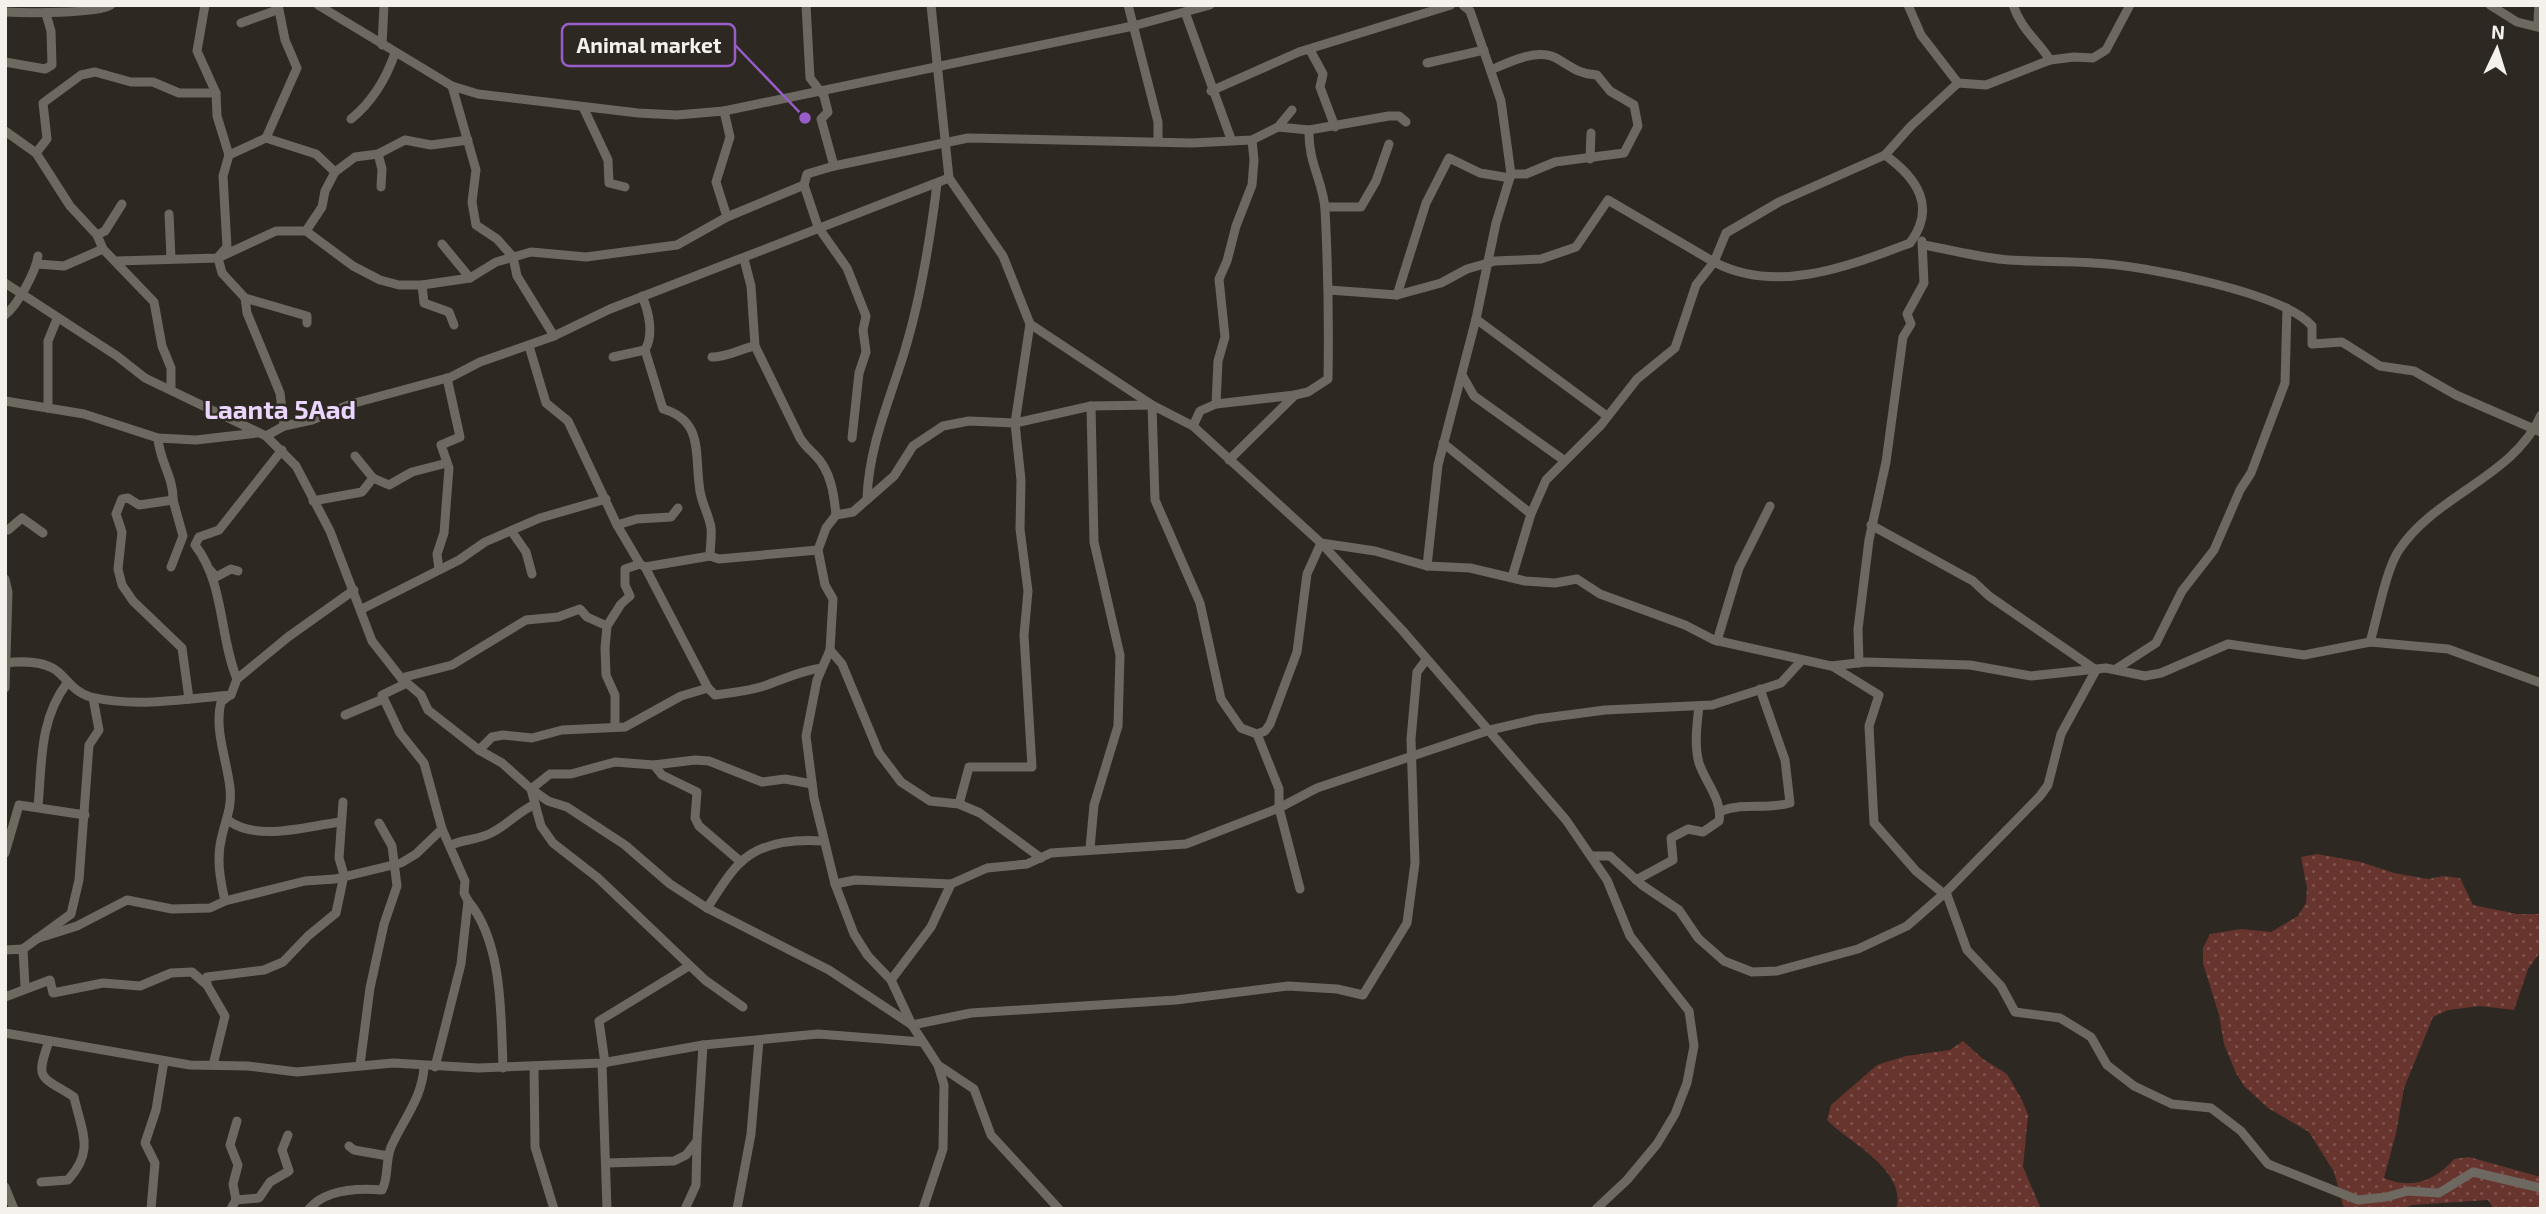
<svg xmlns="http://www.w3.org/2000/svg" width="2546" height="1214" font-family="'Exo 2',sans-serif">
<style>
.grass{fill:url(#grass-dots)}
.lines{fill:none;stroke-linecap:round;stroke-linejoin:round}
.minor{stroke:#6d6860;stroke-width:9}
.labels{text-anchor:middle;dominant-baseline:central;stroke-width:5;stroke-linejoin:round;paint-order:stroke}
.district-label{font-size:26px;font-weight:bold;fill:#ecd6ff;stroke:#2d2922}
.leader{fill:none;stroke:#995dca;stroke-width:2.5}
.callout-dot{fill:#995dca;stroke:#2d2922;stroke-width:2.5}
.callout{fill:#2d2922;stroke:#995dca;stroke-width:2.5}
.callout-label{font-size:21px;text-anchor:middle;font-weight:bold;fill:#f4f1ec}
</style>
<defs>
<pattern id="grass-dots" width="8" height="8" patternUnits="userSpaceOnUse" patternTransform="scale(1.75)"><rect width="8" height="8" fill="#68342e"/><path d="M2 2h.1M6 6h.1" fill="none" stroke="#7e524c" stroke-width="1.8" stroke-linecap="round"/></pattern>
</defs>
<rect width="100%" height="100%" fill="#2d2922"/>
<g class="grass">
<path d="M2317 854 2361 862 2394 873 2428 879 2444 876 2460 878 2473 905 2517 914H2541V951L2528 969 2514 1010 2480 1006 2448 1010 2433 1017 2404 1088 2396 1133 2384 1178C2411 1190 2435 1181 2454 1159L2469 1157 2541 1177V1209H2494L2488 1200 2412 1205 2402 1209H2344L2334 1172 2309 1132 2268 1108 2244 1086 2236 1073 2224 1044 2219 1015 2203 963V948L2210 934 2241 929 2271 932 2298 916 2306 903 2307 888 2301 857Z"/>
<path d="M1963 1041 1983 1059 2007 1074 2022 1100 2028 1115 2023 1167 2041 1209H1896C1908 1170 1847 1141 1827 1120L1831 1105 1877 1065 1906 1056 1950 1050Z"/>
</g>
<g class="lines">
<g class="minor">
<path d="M278 5 285 40 297 68 266 138 316 154 335 172"/>
<path d="M318 5 452 86 478 94 638 113 677 115 724 111 1133 26 1210 5"/>
<path d="M806 5 810 78 824 96 828 112 821 119 834 166 807 174 804 185 818 227 847 268 866 316 863 330 866 352 859 373 852 438"/>
<path d="M931 5 949 178 1003 256 1030 324 1152 405 1193 426 1321 543 1402 630 1566 820 1607 880 1630 936 1689 1011 1694 1046 1687 1083 1675 1114 1657 1144 1627 1180 1596 1209"/>
<path d="M1128 5 1158 122V141"/>
<path d="M2013 5C2022 31 2036 38 2050 60"/>
<path d="M2490 5 2517 22 2541 28"/>
<path d="M2539 5 2538 21 2541 24"/>
<path d="M5 12C26 13 96 14 111 5"/>
<path d="M1185 12 1231 139"/>
<path d="M241 23 277 10"/>
<path d="M382 45 384 5"/>
<path d="M1310 50 1323 74 1320 87 1335 127"/>
<path d="M5 62 45 69 52 65 51 31 46 14"/>
<path d="M1427 63 1484 50"/>
<path d="M1491 70C1509 62 1537 48 1556 58 1572 67 1578 74 1597 75L1610 91 1634 105 1638 126 1624 153 1555 162 1526 174H1511"/>
<path d="M1958 83 1986 85 2050 60 2074 57 2093 58 2106 50 2130 5"/>
<path d="M452 86 476 170 472 202 476 225 497 239 513 257 517 276 554 336"/>
<path d="M1211 91 1299 52 1451 5"/>
<path d="M216 93 217 116 229 155"/>
<path d="M584 109 608 160 609 183 625 187"/>
<path d="M724 111 730 137 716 182 727 217"/>
<path d="M351 119C372 102 386 79 395 53"/>
<path d="M1278 127 1309 130 1389 116H1399L1406 122"/>
<path d="M5 131 36 153 70 206 97 235 103 249 154 302 162 346 171 368V390"/>
<path d="M36 153 47 139 43 103 81 75 95 72 131 82H153L179 93H216L197 51 205 5"/>
<path d="M378 154 382 169 381 187"/>
<path d="M1590 159 1591 133"/>
<path d="M834 166 968 138 1192 143 1252 140 1278 127 1292 110"/>
<path d="M1325 207H1361L1376 181 1389 144"/>
<path d="M169 214 171 258"/>
<path d="M306 231 322 207 325 191 335 172 355 157 378 154 405 140 431 145 468 140"/>
<path d="M97 235 105 231 122 204"/>
<path d="M442 244 470 278"/>
<path d="M1924 245C1952 250 1981 258 2009 260 2037 262 2066 261 2094 263 2141 265 2283 292 2312 326V344L2342 342 2380 366 2414 371 2456 395 2541 432"/>
<path d="M219 256 227 247 223 176 229 155 266 138"/>
<path d="M218 258 222 273 245 298 247 313 280 393 284 426"/>
<path d="M744 259 751 286 755 346 800 438C805 446 809 449 815 455 831 471 834 494 836 515"/>
<path d="M117 261 218 258 276 231H306L353 266 380 280 399 285H422L470 278 496 262 531 252 586 257 677 245 727 217 804 185"/>
<path d="M37 264 64 266 103 249"/>
<path d="M5 283 117 356 145 378 266 436 296 466 330 531 372 641 401 678 421 695 428 710 479 750 502 763 531 789 548 801 567 807 625 845 670 884 707 908 829 970 912 1025 971 1013 1176 1000 1288 986 1337 989 1363 995 1407 923 1415 863 1411 739 1417 672 1426 660"/>
<path d="M422 285 424 303 449 312 454 325"/>
<path d="M1329 290 1397 295 1441 283 1467 269 1495 261 1541 259 1576 247 1608 200 1714 262 1726 233 1779 202 1885 155"/>
<path d="M1397 295 1426 203 1449 158 1480 173 1510 178"/>
<path d="M642 296C649 312 654 335 645 350L663 409C705 421 694 456 700 491 702 504 709 515 711 528 712 537 710 547 710 556"/>
<path d="M245 298 307 316V323"/>
<path d="M5 315C18 305 36 271 38 256"/>
<path d="M1476 319 1607 416"/>
<path d="M529 346 546 403 568 421 617 525 640 564 645 567 708 688"/>
<path d="M613 357 645 350"/>
<path d="M712 357C729 357 739 349 755 346"/>
<path d="M1462 375 1474 396 1565 461"/>
<path d="M5 401 84 414 158 438 196 440 257 433"/>
<path d="M1216 404 1218 361 1225 337 1219 279 1227 261 1236 226 1252 185 1254 160 1252 140"/>
<path d="M48 408V341L57 319"/>
<path d="M1193 426 1200 411 1216 404 1295 395"/>
<path d="M266 436 284 426 312 420 351 404 451 377 480 362 554 336 610 309 949 178"/>
<path d="M158 438C159 460 174 478 173 500L139 505 128 498 122 499 116 514 122 532 118 569 122 585 133 601 182 648 189 699"/>
<path d="M1443 443 1531 514"/>
<path d="M1229 460 1295 395 1308 392 1328 379C1329 322 1328 266 1325 209 1323 181 1308 163 1309 130"/>
<path d="M373 478 389 485 412 472 447 463"/>
<path d="M867 498C869 446 889 402 904 353 921 298 930 241 937 184"/>
<path d="M313 501 362 492 373 478 355 456"/>
<path d="M617 525 637 519 671 517 678 508"/>
<path d="M8 530 22 518 43 533"/>
<path d="M512 532 526 552 532 574"/>
<path d="M1321 543 1375 551 1427 566 1470 568 1525 581 1555 583 1577 579 1600 594 1685 625 1714 640 1831 666 1866 662 1970 665 2031 676 2106 668 2145 676 2161 673 2228 644 2304 655 2370 642 2448 649 2541 683"/>
<path d="M1427 566 1438 465 1476 319 1496 223 1511 174 1501 101 1470 11 1463 5"/>
<path d="M171 567 183 536 173 500"/>
<path d="M645 567 710 556 719 559 818 550"/>
<path d="M439 569 437 554 444 533 449 468 441 445 460 437 447 378"/>
<path d="M210 570 216 577 231 569 238 571"/>
<path d="M1512 577 1531 514 1546 480 1601 425 1637 379 1675 348 1696 285 1714 262C1777 295 1849 266 1910 243 1937 207 1917 178 1885 155L1911 126 1958 83 1921 35 1908 5"/>
<path d="M5 579 8 592 5 688"/>
<path d="M362 609 459 560 485 542 540 518 606 499"/>
<path d="M1717 641 1739 568 1770 506"/>
<path d="M2370 642C2377 619 2386 569 2399 550 2436 494 2514 477 2541 415"/>
<path d="M830 650 842 664 879 753 901 782 930 801 959 804 980 813 1041 858"/>
<path d="M5 663C21 661 44 661 57 671 69 681 75 693 91 697 137 708 184 699 231 695L237 679 288 637 354 590"/>
<path d="M1859 663 1858 629 1869 540 1886 462 1903 337 1911 324 1907 314 1924 283 1922 241"/>
<path d="M1832 666 1879 695 1869 726 1874 823 1916 871 1944 894"/>
<path d="M2116 669 2156 643 2182 591 2214 550 2240 490 2251 473 2285 383 2287 308"/>
<path d="M401 678 452 665 526 620 558 617 580 609 587 617 607 626"/>
<path d="M237 679C219 636 225 584 195 545L199 537 219 530 282 450"/>
<path d="M407 683 382 695 400 733 424 763 442 829 465 881 464 893 468 901 461 964 435 1067"/>
<path d="M345 715 383 699"/>
<path d="M615 726V695L606 675 605 648 607 626 621 604 630 596 625 585V569L640 564"/>
<path d="M1257 734 1265 731 1270 724 1297 652 1307 574 1321 543"/>
<path d="M479 750 492 737 503 735 532 738 562 730 625 727 681 696 708 688 715 695C731 693 748 691 764 686 784 679 800 671 821 668"/>
<path d="M654 765 662 775 697 792 695 818 699 826 741 862"/>
<path d="M535 804 541 826 553 843 598 878 705 980 743 1007"/>
<path d="M959 804 969 767H1032L1024 635 1028 591 1020 529 1021 480 1015 423 1030 324"/>
<path d="M38 807C42 763 39 720 67 683"/>
<path d="M1721 811C1746 802 1765 810 1790 803L1785 760 1760 689"/>
<path d="M229 821C259 842 306 826 341 822"/>
<path d="M451 845C464 839 480 840 493 832 508 824 517 813 535 804L531 789 550 774H571L615 762 654 765 695 760 709 761 762 782 785 779 812 784"/>
<path d="M1090 848 1094 805 1118 726 1120 655 1094 542 1091 406"/>
<path d="M5 853 19 805 85 815"/>
<path d="M1592 856H1610L1642 885 1679 910 1698 938 1724 961 1752 972 1777 971 1858 949 1907 926 1946 892 2040 796 2048 785 2061 734 2096 670 1989 596 1973 581 1871 525"/>
<path d="M1636 880 1673 860 1671 838 1688 829 1703 832 1719 821C1723 800 1705 782 1699 763 1694 745 1697 724 1699 706"/>
<path d="M835 884 855 880 951 884 987 868 1027 864 1051 853 1186 844 1279 808 1317 788 1490 730 1537 719 1605 710 1712 705 1781 683 1802 660"/>
<path d="M1946 892 1967 950 2001 986 2015 1012 2060 1018 2091 1037 2107 1065 2134 1086 2172 1104 2211 1108 2241 1131 2268 1164 2358 1200 2386 1197 2408 1191 2439 1193 2473 1172 2541 1188"/>
<path d="M225 901C220 879 216 858 222 836 226 818 232 808 230 788 227 760 214 730 221 702L230 695"/>
<path d="M468 901C503 942 501 1017 503 1068"/>
<path d="M707 908C717 894 727 875 740 863 762 841 796 839 824 841"/>
<path d="M36 939 77 926 127 900 172 909 210 908 225 901 305 881 335 879 401 863 416 854 442 829"/>
<path d="M23 949 71 914 79 880 89 745 99 730 93 698"/>
<path d="M5 950 23 949 25 987"/>
<path d="M891 980 931 927 951 884"/>
<path d="M207 985V977L264 970 283 962 308 936 336 913 344 875 339 858 343 802"/>
<path d="M5 997 50 980 53 993 103 983 140 986 171 973 192 972 207 985 225 1016 213 1065"/>
<path d="M5 1033 190 1065 248 1066 297 1072 393 1063 478 1068 602 1063 703 1045 818 1034 922 1042"/>
<path d="M602 1063 607 1209"/>
<path d="M605 1063 599 1021 689 966"/>
<path d="M360 1065 370 988 384 924 397 886 392 846 379 823"/>
<path d="M534 1066 535 1147 554 1209"/>
<path d="M349 1146 354 1150 388 1156"/>
<path d="M607 1163 674 1161 686 1155 697 1141 703 1045"/>
<path d="M41 1182 68 1180C95 1150 82 1133 74 1097 40 1075 35 1081 49 1041"/>
<path d="M5 1187 14 1209"/>
<path d="M236 1200 259 1198 270 1182 289 1171 282 1150 288 1135"/>
<path d="M151 1209 155 1163 145 1143 156 1110 164 1061"/>
<path d="M231 1209 236 1200 233 1184 238 1165 230 1145 237 1121"/>
<path d="M309 1209C326 1189 357 1188 382 1190 389 1177 385 1161 391 1147 403 1120 423 1097 424 1066"/>
<path d="M685 1209 696 1185 697 1141"/>
<path d="M737 1209 751 1134 759 1040"/>
<path d="M923 1209 943 1149 944 1085 938 1065"/>
<path d="M1059 1209 991 1135 974 1089 938 1065 912 1025 891 980 868 956 854 934 835 884 814 798 806 736 817 680 830 650 833 599 825 585 818 550 826 528 836 515 853 512 894 476 913 446 943 426 969 421 1015 423 1091 406 1152 405 1155 500 1200 603 1221 699 1241 728 1257 734 1279 789V808L1300 889"/>
</g>
</g>
<g class="labels">
<g class="district-label">
<text x="280" y="408">Laanta 5Aad</text>
</g>
</g>
<path class="leader" d="M805 118L735 45"/>
<circle class="callout-dot" cx="805" cy="118" r="7"/>
<rect class="callout" x="562" y="24" width="173" height="42" rx="7"/>
<g class="callout-label">
<text x="649" y="53">Animal market</text>
</g>
<rect width="2546" height="1214" fill="none" stroke="#f4f1ec" stroke-width="14"/>
<g transform="translate(2497 49) rotate(4)" stroke="#2d2922" stroke-width="5" paint-order="stroke">
<path d="M0-5L12 26L0 18L-12 26Z" fill="#f4f1ec"/>
<text y="-10" font-size="19" font-weight="bold" text-anchor="middle" fill="#f4f1ec">N</text>
</g>
</svg>
